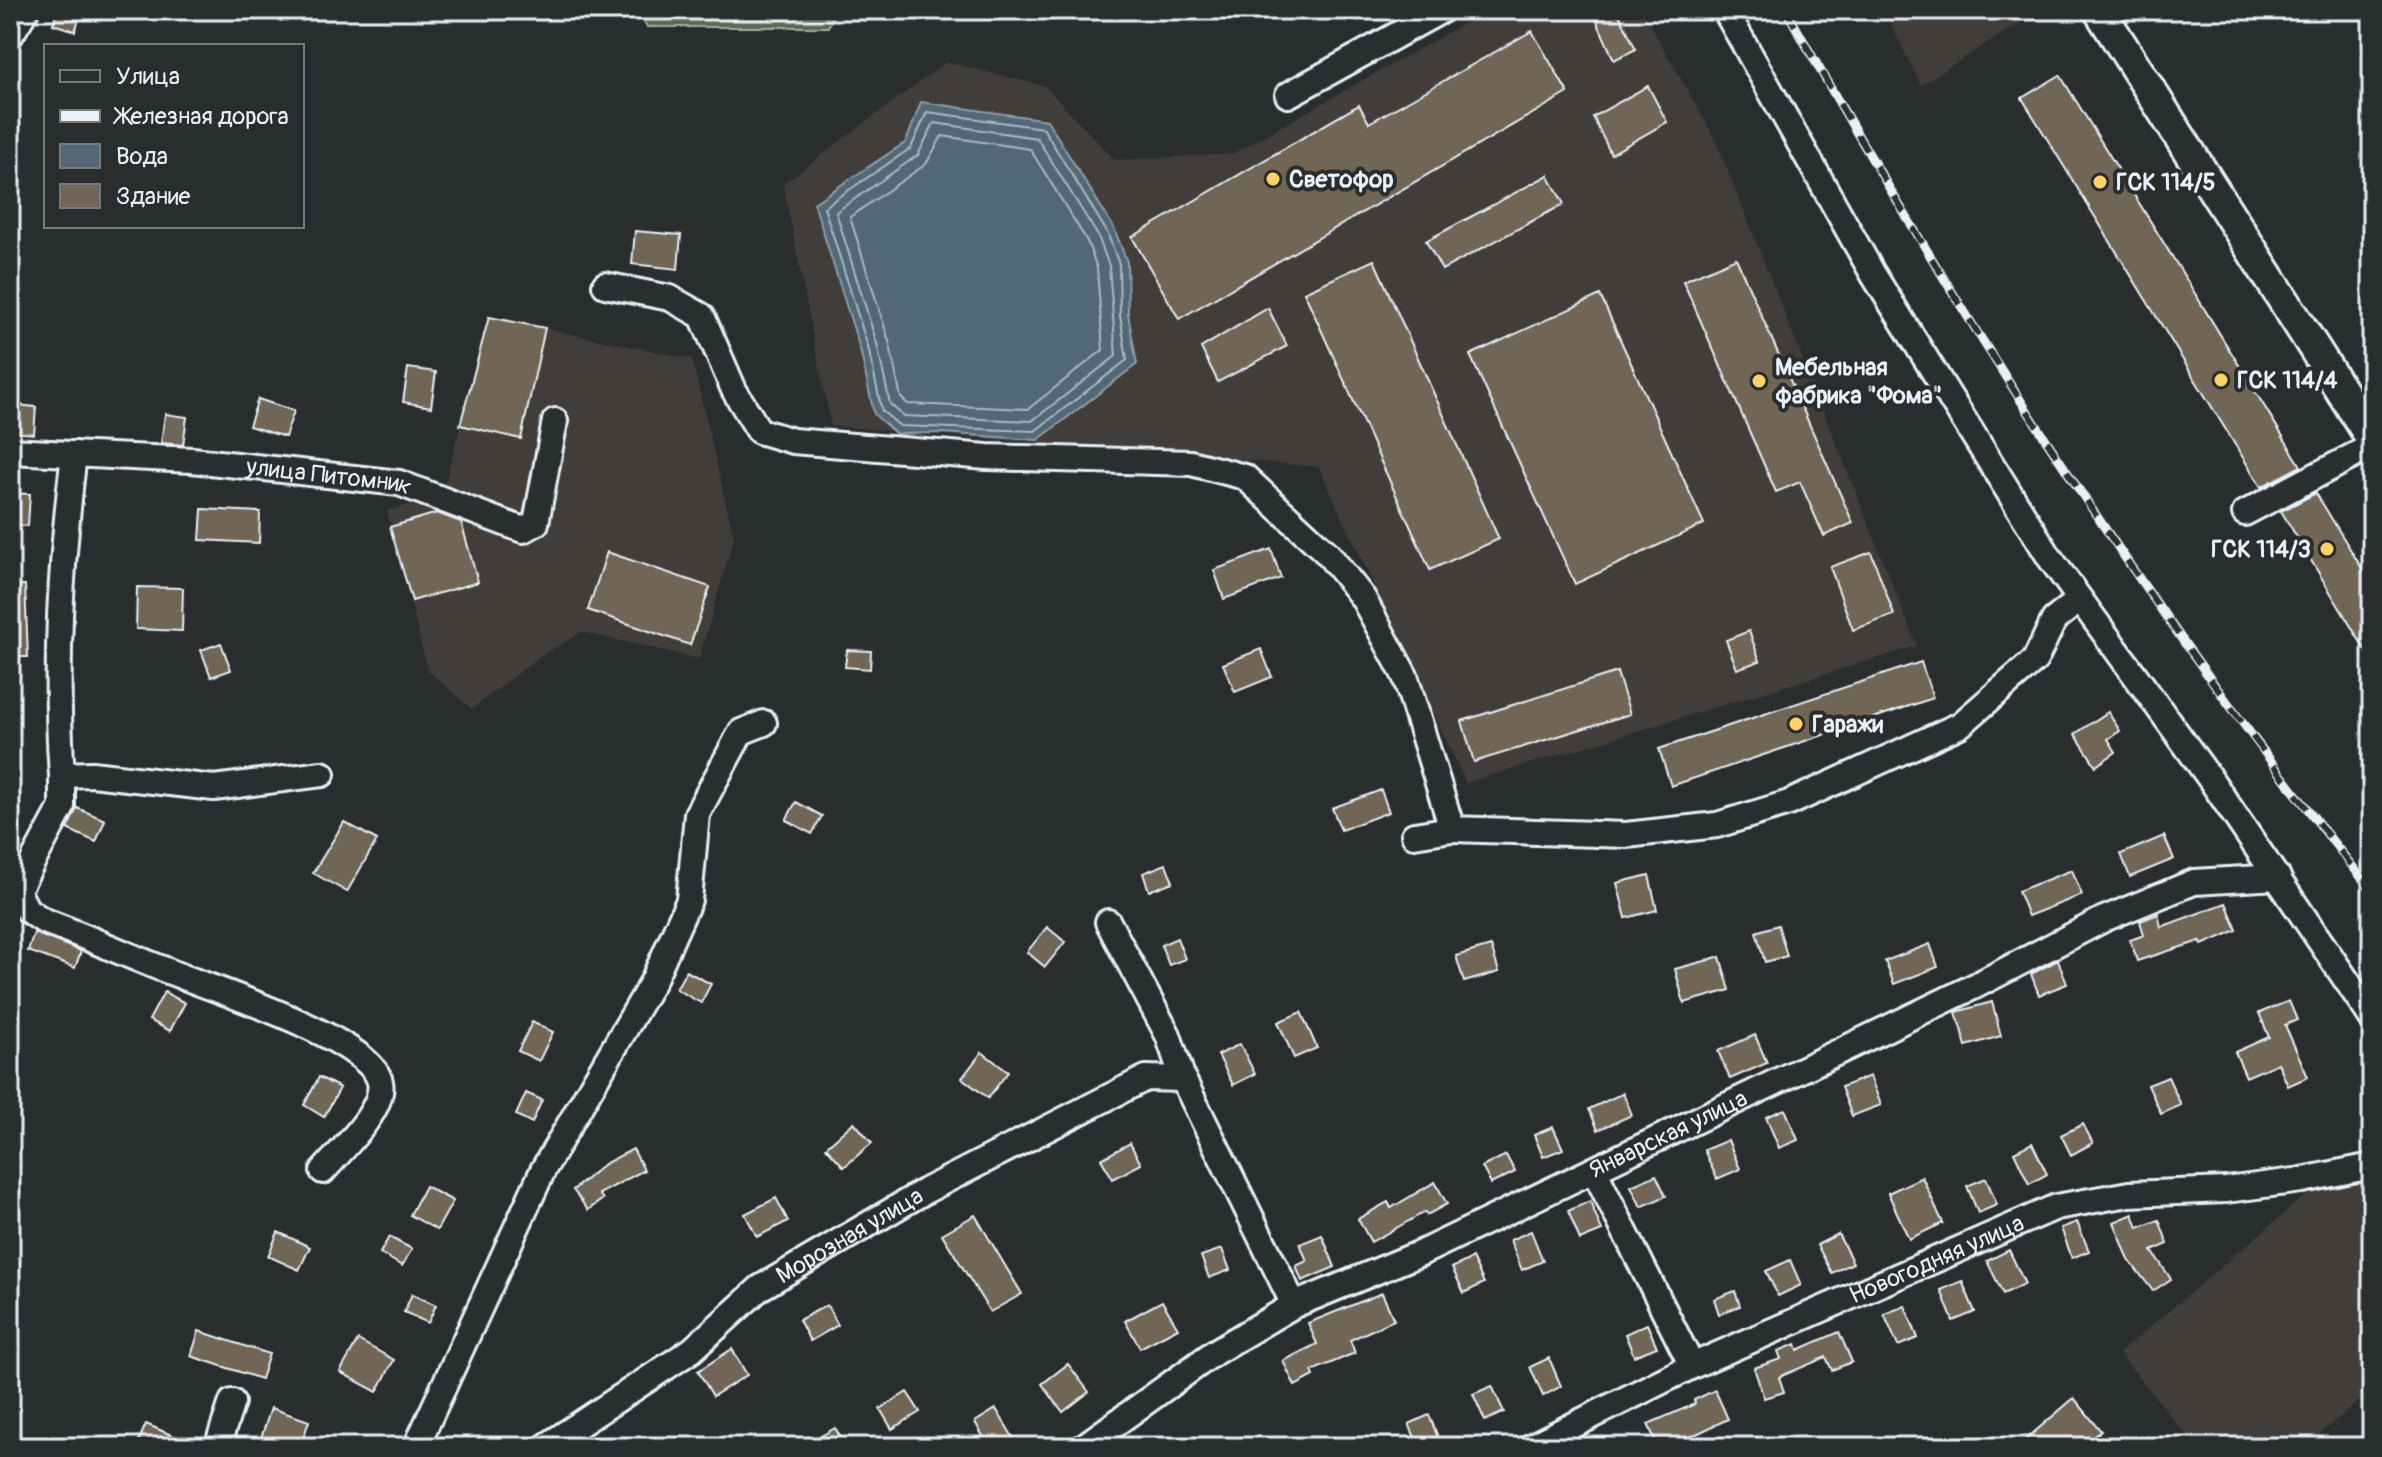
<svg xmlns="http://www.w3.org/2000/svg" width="2382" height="1457" font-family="Pangolin,sans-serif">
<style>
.built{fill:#3f3e3a}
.green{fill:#5c6850;stroke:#a2aca4;stroke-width:2}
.water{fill:#536776;stroke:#8f9eaa;stroke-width:2}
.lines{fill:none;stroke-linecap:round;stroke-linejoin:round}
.shore{stroke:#acbac4;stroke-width:2}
.building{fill:#716557;stroke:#e8f1f8;stroke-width:2}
.minor-casing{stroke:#e8f1f8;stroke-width:30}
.major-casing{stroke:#e8f1f8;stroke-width:36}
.minor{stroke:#2a2d2e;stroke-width:24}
.major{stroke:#2a2d2e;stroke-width:30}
.rail-casing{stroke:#e8f1f8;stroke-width:9}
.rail{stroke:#2a2d2e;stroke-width:6;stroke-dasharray:18;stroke-linecap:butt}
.poi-dot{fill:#ffd166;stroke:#2a2d2e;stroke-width:3}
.labels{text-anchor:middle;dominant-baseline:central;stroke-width:8;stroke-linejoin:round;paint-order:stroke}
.poi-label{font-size:24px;font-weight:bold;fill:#e8f1f8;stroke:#2a2d2e;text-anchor:start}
.street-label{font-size:24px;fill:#e8f1f8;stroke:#2a2d2e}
</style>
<rect width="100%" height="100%" fill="#2a2d2e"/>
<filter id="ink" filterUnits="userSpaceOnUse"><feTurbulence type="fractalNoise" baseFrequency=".0125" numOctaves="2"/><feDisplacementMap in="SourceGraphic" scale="16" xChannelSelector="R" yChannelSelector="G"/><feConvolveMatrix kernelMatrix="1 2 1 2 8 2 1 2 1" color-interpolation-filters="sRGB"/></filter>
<g filter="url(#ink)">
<g class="built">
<path d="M1488 10H1642L1716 141 1917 646 1466 783 1319 467 831 426 783 184 946 62 1045 86 1115 160 1232 154Z"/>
<path d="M1884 10H2036L2037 12 1921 85Z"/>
<path d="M489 317 692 359 734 538 699 659 582 632 539 657 472 709 428 671 387 511 442 495Z"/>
<path d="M2372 1182V1390L2304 1447H2196L2119 1353 2307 1194Z"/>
</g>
<path class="green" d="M636 10H836L828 27H647Z"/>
<path class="water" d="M921 102 1047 120 1114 228 1127 262 1128 314 1137 364 1038 440 942 433 896 434 874 414 860 349 814 203 906 142Z"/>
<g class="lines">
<g class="shore">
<path d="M927 112 1043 128 1107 232 1119 264 1120 315 1127 360 1035 431 900 426 882 411 868 347 824 207 911 148Z"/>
<path d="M934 123 1037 138 1098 236 1109 266 1116 356 1032 421 903 416 890 404 877 344 836 212 918 155Z"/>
<path d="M942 136 1030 149 1087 241 1097 268 1103 350 1028 409 908 404 901 398 889 341 850 217 926 164Z"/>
</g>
</g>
<g class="building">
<path d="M57 10H82L75 31 53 24Z"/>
<path d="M1592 10H1617L1636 49 1614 60Z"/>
<path d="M1532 31 1568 93 1179 319 1132 237 1359 105 1369 123Z"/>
<path d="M2060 75 2178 266 2301 466 2261 487 2140 290 2022 98Z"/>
<path d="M1648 86 1667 122 1611 154 1593 117Z"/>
<path d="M1548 175 1564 204 1442 270 1426 241Z"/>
<path d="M635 231 681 235 678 269 632 264Z"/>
<path d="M1736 258 1853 523 1824 536 1800 482 1776 492 1683 281Z"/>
<path d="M1374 260 1499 539 1430 570 1304 292Z"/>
<path d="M1600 295 1704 524 1575 584 1470 355Z"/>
<path d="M1268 308 1287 346 1218 382 1201 348Z"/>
<path d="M489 317 545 328 521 439 460 425Z"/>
<path d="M408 368 436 372 431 407 403 402Z"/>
<path d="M258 399 294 411 285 437 249 426Z"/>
<path d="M16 405 36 407 34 434 14 432Z"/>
<path d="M165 414 187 417 183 445 161 443Z"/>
<path d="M10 493 30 494 28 526 10 525Z"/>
<path d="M2316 493 2372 585V661L2281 511Z"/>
<path d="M202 509 260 512 259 543 200 540Z"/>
<path d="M437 513 461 522 478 582 412 601 390 527Z"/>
<path d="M1271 549 1281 578 1224 599 1214 570Z"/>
<path d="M607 552 710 587 690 645 588 610Z"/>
<path d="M1871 552 1894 615 1853 630 1830 567Z"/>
<path d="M10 585H25L28 657H10Z"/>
<path d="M137 587 183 588 182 631 136 629Z"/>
<path d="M1749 631 1760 661 1737 669 1726 640Z"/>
<path d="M221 643 231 670 211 677 201 650Z"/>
<path d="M1261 649 1272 677 1235 692 1223 664Z"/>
<path d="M847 650 871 651 870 669 845 667Z"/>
<path d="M1921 662 1933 698 1671 786 1659 749Z"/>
<path d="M1617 672 1630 714 1474 762 1462 721Z"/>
<path d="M2108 712 2120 731 2108 739 2116 752 2096 766 2075 734Z"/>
<path d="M1381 790 1389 812 1341 830 1332 808Z"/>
<path d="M796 802 822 816 812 834 786 820Z"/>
<path d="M77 808 105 820 96 842 67 829Z"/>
<path d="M344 822 377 840 347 892 313 873Z"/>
<path d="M2164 836 2174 859 2130 877 2121 854Z"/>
<path d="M1166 864 1173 882 1149 891 1143 873Z"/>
<path d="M2072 870 2082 895 2028 916 2018 891Z"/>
<path d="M1649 875 1657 910 1626 918 1617 883Z"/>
<path d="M2226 903 2237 930 2202 945 2200 941 2137 961 2130 940 2144 935 2140 921 2158 914 2161 927Z"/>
<path d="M1778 925 1787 956 1765 962 1756 932Z"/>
<path d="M1047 927 1065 942 1045 967 1027 952Z"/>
<path d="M34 933 81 951 75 968 28 951Z"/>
<path d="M1177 938 1185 959 1169 965 1161 945Z"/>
<path d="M1930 944 1938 967 1894 984 1885 961Z"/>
<path d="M1491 946 1499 972 1464 982 1456 956Z"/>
<path d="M1720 957 1730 990 1684 1003 1675 969Z"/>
<path d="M2058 960 2067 984 2039 995 2031 974Z"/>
<path d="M686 971 711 984 701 1003 676 989Z"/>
<path d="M164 992 185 1003 170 1031 149 1020Z"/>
<path d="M2289 1001 2297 1020 2285 1025 2308 1077 2288 1086 2278 1063 2246 1077 2235 1052 2269 1037 2259 1013Z"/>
<path d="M1992 1002 2001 1036 1966 1046 1956 1012Z"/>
<path d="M1301 1012 1317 1048 1294 1058 1278 1022Z"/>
<path d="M532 1022 553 1032 539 1061 518 1051Z"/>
<path d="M1755 1035 1767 1063 1730 1079 1718 1051Z"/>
<path d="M1240 1044 1255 1074 1233 1085 1218 1055Z"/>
<path d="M982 1052 1008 1072 988 1098 962 1078Z"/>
<path d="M1870 1076 1881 1105 1852 1116 1841 1087Z"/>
<path d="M319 1077 340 1088 324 1117 304 1105Z"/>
<path d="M2168 1077 2181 1105 2161 1114 2148 1085Z"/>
<path d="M526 1093 542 1100 532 1123 516 1115Z"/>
<path d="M1623 1093 1632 1115 1598 1130 1589 1109Z"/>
<path d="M1785 1109 1798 1140 1779 1148 1766 1117Z"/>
<path d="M854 1122 872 1143 844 1167 826 1147Z"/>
<path d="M2083 1124 2093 1143 2071 1155 2061 1135Z"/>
<path d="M1553 1127 1563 1149 1543 1157 1534 1135Z"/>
<path d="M1728 1140 1740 1169 1717 1179 1704 1150Z"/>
<path d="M1130 1143 1141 1164 1113 1179 1101 1159Z"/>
<path d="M2032 1143 2047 1174 2029 1184 2014 1152Z"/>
<path d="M633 1149 644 1170 599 1194 603 1199 588 1210 573 1190 604 1164Z"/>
<path d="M1506 1155 1515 1172 1491 1184 1482 1167Z"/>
<path d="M1656 1175 1666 1196 1641 1207 1631 1186Z"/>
<path d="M1922 1177 1943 1223 1909 1239 1888 1193Z"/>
<path d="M1986 1178 1997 1205 1978 1213 1967 1186Z"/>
<path d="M1435 1182 1447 1204 1427 1215 1425 1212 1371 1242 1358 1219 1388 1202 1391 1208Z"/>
<path d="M425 1186 453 1201 437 1230 410 1215Z"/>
<path d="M776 1198 788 1221 757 1237 745 1214Z"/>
<path d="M1590 1201 1602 1231 1580 1240 1568 1211Z"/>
<path d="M2133 1214 2138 1228 2159 1220 2168 1244 2152 1251 2171 1279 2153 1291 2129 1260 2114 1222Z"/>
<path d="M975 1215 1022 1294 990 1312 942 1234Z"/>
<path d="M2077 1222 2089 1251 2072 1258 2061 1228Z"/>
<path d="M1531 1231 1543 1261 1522 1270 1510 1240Z"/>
<path d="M278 1232 310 1247 299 1270 268 1256Z"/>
<path d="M1838 1234 1853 1263 1832 1273 1817 1245Z"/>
<path d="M1322 1235 1335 1267 1302 1281 1296 1266 1307 1261 1300 1244Z"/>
<path d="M389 1237 412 1249 402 1266 380 1253Z"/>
<path d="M1222 1249 1230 1270 1209 1278 1201 1256Z"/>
<path d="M2009 1250 2025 1284 2003 1294 1987 1261Z"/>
<path d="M1472 1258 1484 1283 1464 1293 1452 1268Z"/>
<path d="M1790 1260 1801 1285 1778 1296 1766 1271Z"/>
<path d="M1962 1281 1975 1312 1953 1321 1941 1290Z"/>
<path d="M1735 1291 1740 1306 1719 1314 1714 1299Z"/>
<path d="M1382 1293 1394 1320 1350 1340 1355 1353 1312 1371 1314 1376 1295 1386 1283 1361 1317 1344 1308 1323Z"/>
<path d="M412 1294 436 1305 428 1323 404 1312Z"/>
<path d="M1162 1301 1178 1328 1140 1348 1125 1321Z"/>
<path d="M827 1305 838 1325 810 1341 799 1320Z"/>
<path d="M1905 1306 1918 1338 1898 1346 1884 1314Z"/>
<path d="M1647 1324 1657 1347 1634 1356 1625 1334Z"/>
<path d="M199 1331 269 1354 261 1379 191 1356Z"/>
<path d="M1839 1332 1852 1362 1832 1370 1826 1357 1779 1377 1784 1392 1764 1398 1754 1368 1781 1359 1778 1351 1796 1344 1798 1350Z"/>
<path d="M358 1340 394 1360 377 1392 340 1372Z"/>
<path d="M732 1349 747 1375 713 1396 698 1371Z"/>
<path d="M1549 1358 1561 1386 1543 1396 1530 1367Z"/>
<path d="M1068 1364 1089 1392 1063 1412 1042 1384Z"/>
<path d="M1492 1386 1504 1412 1485 1421 1473 1394Z"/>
<path d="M1715 1390 1728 1419 1669 1447H1658L1648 1424 1695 1404 1694 1400Z"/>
<path d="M907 1392 920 1412 892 1429 880 1409Z"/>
<path d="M2074 1398 2101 1431 2081 1447H2017Z"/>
<path d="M271 1408 309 1421 300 1447H258Z"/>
<path d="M996 1409 1014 1439 1001 1447H989L975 1422Z"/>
<path d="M1429 1415 1442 1447H1419L1409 1424Z"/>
<path d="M146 1424 199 1447H136Z"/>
<path d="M835 1428 846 1447H802Z"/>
</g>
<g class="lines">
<g class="minor-casing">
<g id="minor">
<path d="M1725 10 1873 274 2050 558 2211 780 2372 1018"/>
<path d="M10 36 26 10"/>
<path d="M1288 95 1442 10"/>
<path d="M605 285 670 298 702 316 734 390 759 431 793 441 987 457 1191 463 1245 477 1328 554 1363 598 1405 676 1452 829 1626 835 1717 825 1789 803 1960 725 2035 660 2054 620 2079 600"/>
<path id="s1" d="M10 451 192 460 399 483 523 530 536 523 555 421"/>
<path d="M74 454C61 561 54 667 62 775L92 774 214 788 322 774"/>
<path d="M2245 513 2372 446"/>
<path d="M62 775V807L17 891 27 910 44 921C86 936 126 955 168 971 209 988 371 1038 380 1082 386 1109 340 1151 323 1171"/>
<path d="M1414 835 1452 829"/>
<path d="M1108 922 1168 1035 1183 1079 1294 1305"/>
<path d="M1594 1170 1692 1366"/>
<path d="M217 1447 232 1402"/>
<path d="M416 1447 543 1170 653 981 689 900 697 814 741 732 764 723"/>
<path id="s2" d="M545 1447 692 1350 760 1288 925 1191 1146 1078 1183 1079"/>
<path id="s3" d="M1083 1447 1215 1352 1294 1305 1421 1253 1973 987 2104 919 2194 882 2278 877"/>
<path id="s4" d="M1530 1447 1692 1366 2056 1207 2129 1194 2226 1190 2302 1180 2372 1166"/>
</g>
</g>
<g class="major-casing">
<path id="major" d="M2099 10 2372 439"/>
</g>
<use href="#minor" class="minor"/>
<use href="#major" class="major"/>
<g class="rail-casing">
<path id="rail" d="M1786 10C1960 318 2150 615 2372 891"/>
</g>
<use href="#rail" class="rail"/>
</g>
</g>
<g class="poi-dot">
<circle cx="1273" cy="179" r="8"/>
<circle cx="2100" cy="182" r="8"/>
<circle cx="2221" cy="380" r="8"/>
<circle cx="1759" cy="381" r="8"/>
<circle cx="2327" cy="549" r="8"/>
<circle cx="1796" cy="724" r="8"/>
</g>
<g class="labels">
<g class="poi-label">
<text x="1289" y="179">Светофор</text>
<text x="2116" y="182">ГСК 114/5</text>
<text x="1775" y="367">Мебельная<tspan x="1775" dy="28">фабрика "Фома"</tspan></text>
<text x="2237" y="380">ГСК 114/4</text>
<text x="2311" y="549" text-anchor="end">ГСК 114/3</text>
<text x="1812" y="724">Гаражи</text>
</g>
<g class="street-label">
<text stroke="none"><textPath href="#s1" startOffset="320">улица Питомник</textPath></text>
<text stroke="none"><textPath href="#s3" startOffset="666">Январская улица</textPath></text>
<text stroke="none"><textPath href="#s2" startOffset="372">Морозная улица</textPath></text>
<text stroke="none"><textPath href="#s4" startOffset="448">Новогодняя улица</textPath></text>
</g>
</g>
<rect width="2382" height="1457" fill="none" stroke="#2a2d2e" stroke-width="40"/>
<rect x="20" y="20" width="2342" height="1417" fill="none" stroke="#e8f1f8" stroke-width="3" filter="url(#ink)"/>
<rect x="44" y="44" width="260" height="184" fill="#2a2d2e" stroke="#767b7f" stroke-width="2"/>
<rect x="60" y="70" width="40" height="12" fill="#2a2d2e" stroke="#767b7f" stroke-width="2"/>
<text x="116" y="84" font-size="24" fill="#e8f1f8">Улица</text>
<rect x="60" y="110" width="40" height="12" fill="#e8f1f8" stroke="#767b7f" stroke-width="2"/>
<text x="116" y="124" font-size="24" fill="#e8f1f8">Железная дорога</text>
<rect x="60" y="144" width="40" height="24" fill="#536776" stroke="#767b7f" stroke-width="2"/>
<text x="116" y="164" font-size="24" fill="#e8f1f8">Вода</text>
<rect x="60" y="184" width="40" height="24" fill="#716557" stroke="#767b7f" stroke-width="2"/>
<text x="116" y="204" font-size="24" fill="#e8f1f8">Здание</text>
</svg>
